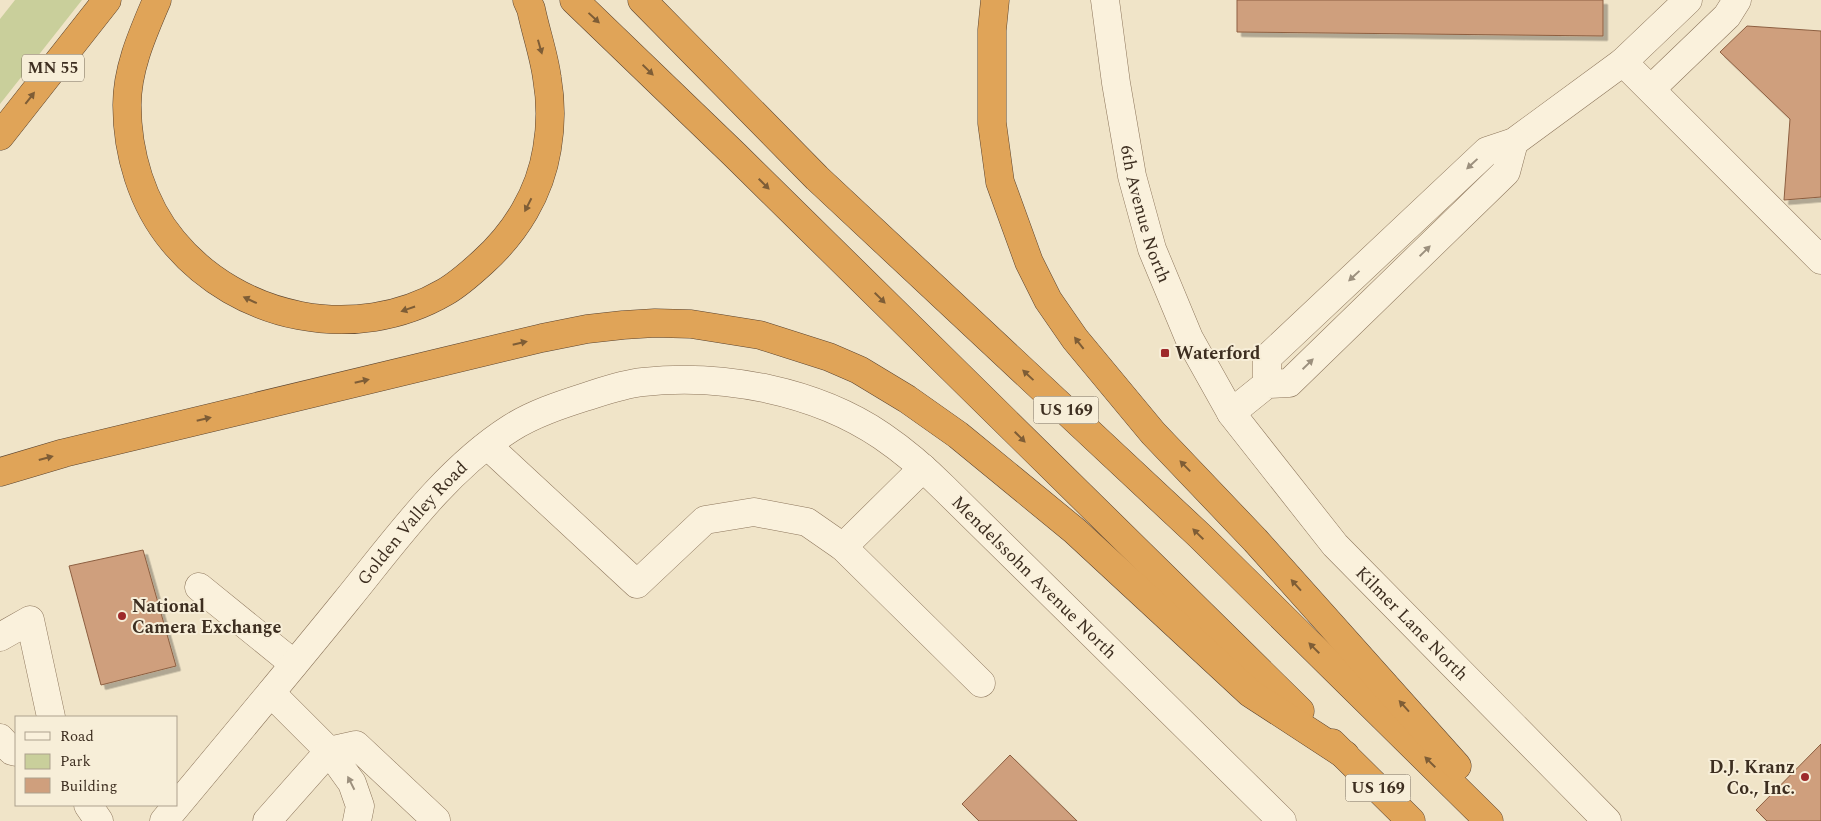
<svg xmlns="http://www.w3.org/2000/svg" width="1821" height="821" font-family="Spectral,serif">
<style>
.green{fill:#c9cf9b}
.building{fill:#cf9f7d;stroke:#8d5f41;filter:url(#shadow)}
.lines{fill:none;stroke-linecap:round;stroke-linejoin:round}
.minor-casing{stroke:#8d765c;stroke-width:29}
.highway-casing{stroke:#5b4430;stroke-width:29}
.minor{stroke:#faf1dc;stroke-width:28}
.highway{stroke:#e0a458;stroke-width:28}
.oneway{fill:#7e5d36}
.oneway2{fill:#9c907e}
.poi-dot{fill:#9e2a2b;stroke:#f7eed8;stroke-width:2}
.labels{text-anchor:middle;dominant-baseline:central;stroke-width:4;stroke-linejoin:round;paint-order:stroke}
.shield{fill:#f7eed8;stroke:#756857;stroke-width:1}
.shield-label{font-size:16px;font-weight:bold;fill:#3d2e20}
.street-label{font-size:18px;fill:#3d2e20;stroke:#f7eed8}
.poi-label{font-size:18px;font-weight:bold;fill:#3d2e20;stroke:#f7eed8;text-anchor:start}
</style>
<defs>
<filter id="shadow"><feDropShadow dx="4.5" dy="4.5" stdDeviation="0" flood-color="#0004"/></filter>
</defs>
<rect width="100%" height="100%" fill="#f0e4c8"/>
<path class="green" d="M15 0H82L0 104V19Z"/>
<g class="building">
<path d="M1237 0H1603V36L1237 32Z"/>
<path d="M1747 26 1821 31V197L1784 200 1790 119 1720 52Z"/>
<path d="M143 550 176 666 101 685 69 566Z"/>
<path d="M1821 744V821H1767L1756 810Z"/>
<path d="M1010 755 1077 821H979L962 804Z"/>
</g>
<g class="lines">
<g class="minor-casing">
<g id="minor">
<path id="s1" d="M1105 0 1116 83 1132 176 1152 249 1189 338 1231 413 1335 545 1607 821"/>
<path d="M1623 62 1688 0"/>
<path d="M1651 89 1727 16 1737 0"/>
<path d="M1267 384V358L1487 151 1514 142 1623 62 1821 260"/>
<path d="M1231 413 1267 384 1289 383 1506 172 1514 142"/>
<path d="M488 446 637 584 705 520 754 512 807 522 843 547"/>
<path d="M923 468 843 547 981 683"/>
<path d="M199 587 294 664"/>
<path d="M0 637 30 620 51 717"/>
<path d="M0 738 12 751 16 752"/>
<path d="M88 805 99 821"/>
<path id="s2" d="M164 821C225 748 286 675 346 601 395 541 445 470 511 428 533 414 560 405 585 397 604 391 623 384 643 382 722 373 816 391 882 436 904 451 925 469 944 488L1282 821"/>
<path d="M267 821 329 751 271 693"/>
<path d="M357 821 360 806 352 783 329 751 356 745 436 820"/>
</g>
</g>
<g class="highway-casing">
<g id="highway">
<path d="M157 0C143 33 127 68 127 105 127 153 142 204 173 241 238 320 356 344 445 292 459 284 471 273 483 262 516 232 540 193 547 149 551 126 551 101 547 78 544 55 536 33 531 9L527 0"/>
<path d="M574 0 735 155 1300 711"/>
<path d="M642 0 817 178 1200 536 1489 821"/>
<path d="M995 0 992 30V123L1000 182 1029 262 1048 300 1075 339 1153 433 1255 540 1457 766"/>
<path d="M0 136 107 0"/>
<path d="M0 472 64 453 542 338 587 329 623 325 655 323 691 324 760 335 829 357 859 370 907 399 958 435 1075 531 1250 693 1345 755"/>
<path d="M1332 743 1411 821"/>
</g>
</g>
<use href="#minor" class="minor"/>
<use href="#highway" class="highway"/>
</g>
<defs><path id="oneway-solid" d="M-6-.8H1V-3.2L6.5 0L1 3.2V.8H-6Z" transform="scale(1.25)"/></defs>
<g class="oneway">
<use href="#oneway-solid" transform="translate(594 18) rotate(43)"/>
<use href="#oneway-solid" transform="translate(540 47) rotate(74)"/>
<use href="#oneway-solid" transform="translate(648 70) rotate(44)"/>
<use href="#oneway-solid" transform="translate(30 98) rotate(-52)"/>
<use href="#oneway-solid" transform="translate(764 184) rotate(45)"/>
<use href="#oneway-solid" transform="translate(528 205) rotate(117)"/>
<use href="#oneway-solid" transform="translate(880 298) rotate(45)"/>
<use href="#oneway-solid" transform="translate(250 300) rotate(-155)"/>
<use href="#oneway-solid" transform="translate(408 309) rotate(161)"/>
<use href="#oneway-solid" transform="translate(520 343) rotate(-13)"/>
<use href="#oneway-solid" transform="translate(1079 343) rotate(-128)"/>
<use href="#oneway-solid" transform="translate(1028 375) rotate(-137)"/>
<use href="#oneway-solid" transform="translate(362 381) rotate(-13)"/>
<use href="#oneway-solid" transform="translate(204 419) rotate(-13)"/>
<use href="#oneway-solid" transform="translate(1020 437) rotate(45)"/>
<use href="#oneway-solid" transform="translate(46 458) rotate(-15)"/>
<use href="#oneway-solid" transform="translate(1185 466) rotate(-134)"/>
<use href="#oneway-solid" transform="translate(1198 534) rotate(-136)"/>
<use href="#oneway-solid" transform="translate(1296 585) rotate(-132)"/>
<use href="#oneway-solid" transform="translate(1314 648) rotate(-135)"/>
<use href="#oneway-solid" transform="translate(1404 706) rotate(-132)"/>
<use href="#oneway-solid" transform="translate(1430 762) rotate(-135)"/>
</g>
<g class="oneway2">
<use href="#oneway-solid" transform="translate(1472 164) rotate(137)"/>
<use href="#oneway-solid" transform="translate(1425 251) rotate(-44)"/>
<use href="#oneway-solid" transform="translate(1354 276) rotate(137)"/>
<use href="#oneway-solid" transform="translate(1308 364) rotate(-44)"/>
<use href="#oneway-solid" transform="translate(351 783) rotate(-117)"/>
</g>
<g class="poi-dot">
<rect x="1160" y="348" width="10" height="10" rx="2.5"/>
<circle cx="122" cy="616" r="5"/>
<circle cx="1805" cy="777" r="5"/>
</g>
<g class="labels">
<g class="shield">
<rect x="22" y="54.5" width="62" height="27" rx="4"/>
<rect x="1033.5" y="396.5" width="65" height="27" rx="4"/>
<rect x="1345.5" y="774.5" width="65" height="27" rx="4"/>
</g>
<g class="shield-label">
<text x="53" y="68">MN 55</text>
<text x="1066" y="410">US 169</text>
<text x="1378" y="788">US 169</text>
</g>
<g class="street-label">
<text stroke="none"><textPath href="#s1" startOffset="218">6th Avenue North</textPath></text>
<text stroke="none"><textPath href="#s2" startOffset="388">Golden Valley Road</textPath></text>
<text stroke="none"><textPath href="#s2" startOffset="1124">Mendelssohn Avenue North</textPath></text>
<text stroke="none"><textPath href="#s1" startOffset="714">Kilmer Lane North</textPath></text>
</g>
<g class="poi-label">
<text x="1175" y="353">Waterford</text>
<text x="132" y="606">National<tspan x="132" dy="21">Camera Exchange</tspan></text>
<text x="1795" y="767" text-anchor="end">D.J. Kranz<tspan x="1795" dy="21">Co., Inc.</tspan></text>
</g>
</g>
<rect x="15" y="716" width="162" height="90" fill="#f7eed8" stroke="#ada18e"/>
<rect x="25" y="732" width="25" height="8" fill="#faf1dc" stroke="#ada18e"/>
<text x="60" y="741" font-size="15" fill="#3d2e20">Road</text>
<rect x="25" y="754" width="25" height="15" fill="#c9cf9b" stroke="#ada18e"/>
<text x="60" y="766" font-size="15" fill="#3d2e20">Park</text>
<rect x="25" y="778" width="25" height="15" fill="#cf9f7d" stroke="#ada18e"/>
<text x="60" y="791" font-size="15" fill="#3d2e20">Building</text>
</svg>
